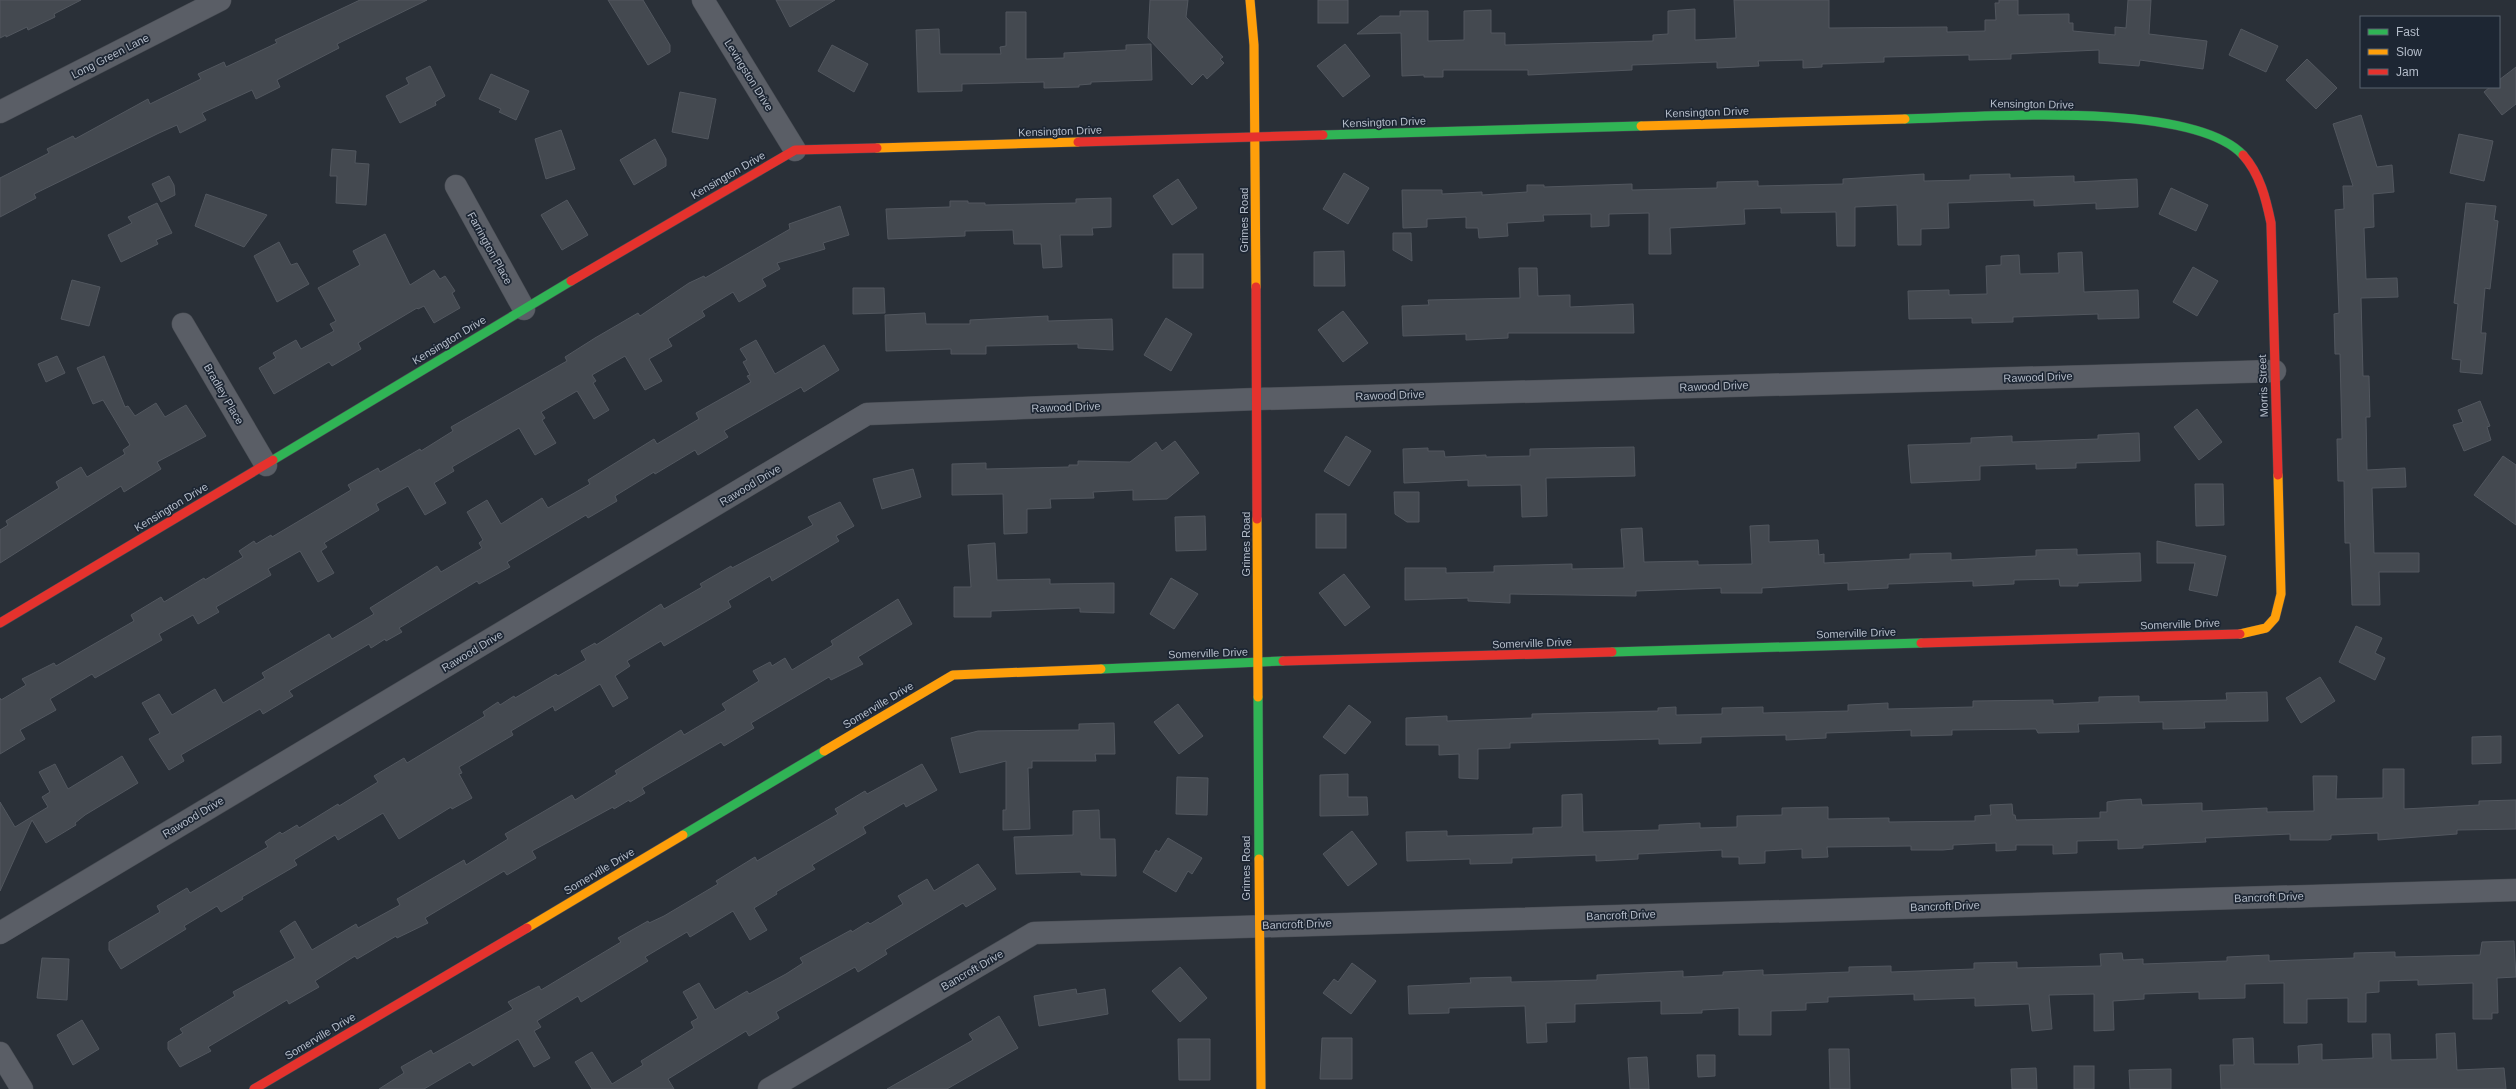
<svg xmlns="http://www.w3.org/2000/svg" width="2516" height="1089" font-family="Helvetica,sans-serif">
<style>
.building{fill:#444950;stroke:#52575f}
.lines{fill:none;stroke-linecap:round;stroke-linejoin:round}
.street-casing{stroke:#484c53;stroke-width:23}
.fast-casing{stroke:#484c53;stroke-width:10}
.slow-casing{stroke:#484c53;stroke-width:10}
.jam-casing{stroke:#484c53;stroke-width:10}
.street{stroke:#5a5e66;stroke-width:22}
.fast{stroke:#30b455;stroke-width:9}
.slow{stroke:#ff9f0a;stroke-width:9}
.jam{stroke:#e5322d;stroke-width:9}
.labels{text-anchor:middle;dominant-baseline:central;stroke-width:3.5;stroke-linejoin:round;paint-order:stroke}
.street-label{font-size:11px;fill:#b4bcc9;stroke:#1d2633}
</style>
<rect width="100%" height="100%" fill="#2a3038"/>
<g class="building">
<path d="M0 0H81L54 14 55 17 28 30 27 27 6 37V35L0 38Z"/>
<path d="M360 0H427L337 44 339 48 277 80 280 87 256 99 252 90 202 113 206 120 180 133 177 125 159 133 34 194 36 198 0 217V178L49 153 47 149 73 136 75 139 148 99 150 104 201 79 198 74 224 62 226 67 277 43 275 40Z"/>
<path d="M608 0H643L670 45V52L648 65Z"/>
<path d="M776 0H835L790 27Z"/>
<path d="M1150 0H1188L1186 17 1223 57 1220 59 1224 63 1207 79 1203 74 1192 85 1148 38Z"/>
<rect x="1318" y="0" width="30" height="23"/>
<path d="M1734 0H1829V28L1943 27H1947V32L1985 31V20H1996L1995 3H1999V0H2018V15L2069 14V23H2073V31L2115 35V27L2126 28 2128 0H2151L2149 34 2207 41 2203 69 2140 60 2139 66 2099 63V50L2011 54V59L1969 60V55L1884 57V62L1822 64V67L1803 68V60L1758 61 1759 66 1717 68V62L1632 65V70L1528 75V70H1443V77H1424V75L1402 76 1401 33 1357 34 1380 16H1400V11H1428V41L1464 40V11L1491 10V33H1505V45L1653 41V35L1668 34V11L1695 9V40L1736 38Z"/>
<path d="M1006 12H1026V59L1064 58V53L1126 50V45L1151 44 1152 80 1091 82V84L1079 85V87L1044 88V82L962 84V91L918 92 916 30 939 29 940 54H1001L1000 47 1006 46Z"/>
<path d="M2241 29 2278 46 2266 72 2229 55Z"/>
<path d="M1345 44 1370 76 1343 97 1317 66Z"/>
<path d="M832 45 868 64 854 92 818 71Z"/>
<path d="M2307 59 2337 88 2316 109 2286 80Z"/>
<path d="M430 66 445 96 435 102 436 105 400 123 386 96 409 84 406 78Z"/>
<path d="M2516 67V104L2502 115 2484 92 2490 87H2499V80Z"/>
<path d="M491 74 529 91 516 120 499 112 501 109 479 99Z"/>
<path d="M680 92 716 99 708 139 672 132Z"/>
<path d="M2361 115 2377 167 2392 165 2394 192 2373 194 2374 227 2364 228 2366 279 2397 278 2398 297 2361 298 2363 376H2369L2370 417H2366L2367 470 2405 468 2406 487 2372 488 2374 553H2419V572H2379L2380 605H2352L2350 543H2345L2344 481H2338L2337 439H2342L2340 354H2335L2334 314 2339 313 2335 210 2344 209 2343 186H2353L2333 124Z"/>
<path d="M561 130 575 169 546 179 535 139Z"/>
<path d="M2459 134 2493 141 2484 181 2450 173Z"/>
<path d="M655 139 666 159V166L634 185 620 160Z"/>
<path d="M332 149 356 151 355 163 369 164 366 205 336 203 337 176H330Z"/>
<path d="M1344 173 1369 188 1348 224 1323 209Z"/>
<path d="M1924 174V181L1970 180V175L2010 174V178L2074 176V182L2137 179 2138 207 2096 209V203L2034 206V200L1948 203 1949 228 1921 229V245H1898L1897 205 1855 207V246H1837L1836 212 1781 213V208L1744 209 1745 224 1670 228 1671 254H1649V213L1609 214V226L1591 227V214L1543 215 1544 221 1507 223 1508 236 1479 238 1478 228H1466V217L1427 219V227L1403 228 1402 190H1442V194L1482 192V195L1527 192V185H1544V187L1632 184V190L1717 188V182L1758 181V186L1843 184V179Z"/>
<path d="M169 176 174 185 175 195 161 202 152 184Z"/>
<path d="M1178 179 1197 208 1172 225 1153 196Z"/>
<path d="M2171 188 2208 205 2196 231 2159 214Z"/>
<path d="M206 194 267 215 244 247 195 226Z"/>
<path d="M1111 198V227L1092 228 1093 235H1060L1062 267 1043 268 1041 244H1014L1013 230 965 231V236L888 239 886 209 950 207V201H968V203H985V205L1076 203V199Z"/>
<path d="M567 200 588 235 562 250 541 215Z"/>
<path d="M157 203 172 233 156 240 158 244 121 262 108 235 132 223 128 217Z"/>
<path d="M2466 203 2496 206 2494 220 2498 221 2490 289 2485 288 2481 333H2486L2482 374 2460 372 2461 360 2452 359 2458 304 2454 303Z"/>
<path d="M840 206 849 235 823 243 825 249 777 263 780 269 762 279 766 286 739 302 733 292 702 311 705 316 668 339 672 346 649 359 662 381 645 390 625 356 592 375 596 381 593 383 609 410 594 419 577 391 541 412 545 418 542 420 556 443 535 455 519 428 452 467 454 471 434 483 446 503 425 515 408 486 376 504 379 510 324 543 327 547 321 551 334 573 318 582 300 551 268 569 271 575 216 607 219 612 198 624 193 615 159 634 162 640 95 678 92 674 50 699 56 710 20 730 25 739 0 754V698L1 700 26 685 22 679 54 663 56 666 134 621 131 615 161 597 164 602 204 578 205 580 243 557 239 551 254 541 256 544 271 535 272 537 351 490 348 485 378 468 380 472 420 449 421 451 453 431 451 427 567 361 565 357 595 338 638 313 640 316 689 283 704 276 705 278 790 229 789 224Z"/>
<path d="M1393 233H1411L1412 261 1393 250Z"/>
<path d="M385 234 410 285 434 270 440 279 445 276 455 291 452 293 460 308 434 323 424 306 418 309 417 308 358 343 361 349 332 366 329 362 274 394 259 368 276 358 273 353 296 340 301 349 334 331 330 324 336 321 318 288 360 265 353 251Z"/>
<path d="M279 242 291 265 297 263 309 284 277 302 254 256Z"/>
<path d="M1344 251 1345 286H1314V252Z"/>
<path d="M2082 252 2084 292 2138 290 2139 318 2098 319V314L2013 317V322L1972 323V318L1909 319 1908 291 1949 290V295L1987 294 1986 266 2001 265V256L2019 255 2020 274 2059 273 2058 253Z"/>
<rect x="1173" y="254" width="30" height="34"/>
<path d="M2193 267 2218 281 2197 316 2173 302Z"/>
<path d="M1519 268H1537L1538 296 1570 295V307L1633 304 1634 333H1508V338L1466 340V334L1403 336 1402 306 1429 305 1428 300 1520 298Z"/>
<path d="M72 280 100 287 89 326 61 319Z"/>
<path d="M853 288H884L885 313 853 314Z"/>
<path d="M1343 311 1368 343 1343 362 1318 330Z"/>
<path d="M925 313 926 324H970V320L1048 316V321L1112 319 1113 350 1078 348V344L986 346V354H951V349L886 351 885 315Z"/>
<path d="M1166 318 1192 334 1171 371 1144 355Z"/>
<path d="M756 340 775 374 824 345 839 370 804 392 801 387 724 431 728 437 698 455 695 450 655 474 654 472 615 496 617 501 588 518 586 515 507 562 510 567 479 584 477 581 399 628 402 632 386 641 385 639 371 648 369 644 289 691 293 696 263 714 260 709 181 755 184 761 169 770 149 739 160 733 142 703 159 694 172 715 215 689 223 703 265 678 262 673 329 634 332 639 374 614 370 608 437 566 441 572 482 548 479 543 483 540 467 512 487 500 501 524 542 498 548 508 590 484 588 480 654 439 657 444 699 419 696 413 751 382 747 376 750 375 743 362 747 360 740 349Z"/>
<path d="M57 356 65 373 46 382 38 364Z"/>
<path d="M104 356 125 407 128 406 135 416 156 403 165 417 186 405 206 436 157 462 161 469 124 492 121 486 0 563V530L8 525 6 521 59 488 56 482 81 467 87 477 125 454 123 450 130 445 103 400 93 404 77 368Z"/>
<path d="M2480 401 2490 426 2487 427 2491 440 2464 451 2453 425 2463 422 2458 410Z"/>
<path d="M2197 409 2222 442 2199 460 2174 427Z"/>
<path d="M2139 433 2140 461 2076 463V468L2036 469V464L1980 466V480L1911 483 1908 445 1971 443V438L2012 436V442L2098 439V435Z"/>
<path d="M1346 436 1371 451 1349 486 1324 471Z"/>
<path d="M1175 441 1199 473 1167 499 1133 500V490L1093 492 1094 498 1050 499 1051 508 1027 509V533L1004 534 1003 494 952 495V464L986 463V469L1069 467V465H1078V461L1130 462 1156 442 1162 451Z"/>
<path d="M1634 447 1635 476 1546 478 1547 516 1522 517 1521 485 1468 486V480L1404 483 1403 449 1428 448V451H1444L1445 457 1486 455V457L1530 456V449Z"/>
<path d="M2503 456 2516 465V525L2474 495Z"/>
<path d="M913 469 921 497 882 509 873 479Z"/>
<path d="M2195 484H2223L2224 525 2196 526Z"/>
<path d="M1394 492H1419V522H1407L1395 514Z"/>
<path d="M840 502 854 526 836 536 839 541 772 581 770 576 728 601 731 607 664 646 661 641 627 661 630 666 615 676 628 698 613 707 600 684 555 711 553 706 511 731 513 735 459 767 462 773 459 774 472 798 452 809 451 807 399 839 383 813 338 840 335 835 294 860 297 865 242 897 243 899 221 912 217 906 184 926 186 929 121 969 109 950V942L160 912 157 906 187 888 190 893 268 847 265 842 280 832 282 834 297 825 299 828 338 804 339 806 378 782 374 776 404 758 407 763 485 716 483 712 498 702 500 705 514 696 515 698 556 674 558 676 586 660 581 651 595 643 596 645 661 604 664 609 702 587 700 584 731 566 732 568 813 525 808 517Z"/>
<rect x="1316" y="514" width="30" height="34"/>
<path d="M1205 516 1206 550 1176 551 1175 517Z"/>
<path d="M1769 525V542L1818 540 1819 555 1824 554V563L1910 559V554L1951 553V560L2036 556V550L2077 549V555L2140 553 2141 581 2078 583V586H2060L2059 579 2014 580V584L1973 586V581L1888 584V588L1848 590V583L1762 588V593H1721V588L1636 591V596L1510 594V603L1468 601V598L1405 600V568H1446V573L1494 572V566L1572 564V569L1624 568 1621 529 1642 528 1644 562 1698 561V565L1752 564 1750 526Z"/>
<path d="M2157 541 2226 556 2217 596 2189 590 2195 563H2157Z"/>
<path d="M995 543 997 580 1050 579V584L1114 583V613L1080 612V608L991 611V617H954V587H971L968 545Z"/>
<path d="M1344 574 1370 607 1345 626 1319 593Z"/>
<path d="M1171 578 1198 594 1174 629 1150 614Z"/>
<path d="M898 599 912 624 858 657 863 664 831 680 829 677 751 723 754 728 724 746 721 742 642 788 645 793 630 802 629 800 614 809 613 807 532 851 536 858 507 875 504 871 425 918 428 923 397 938 396 936 357 959 355 956 315 981 319 987 289 1004 287 1000 208 1047 211 1051 180 1067 168 1049V1042L183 1033 180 1029 235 996 233 992 295 958 280 931 295 921 312 950 356 924 358 928 400 905 397 899 464 860 466 865 508 839 505 834 572 795 575 800 617 774 615 771 681 730 684 735 726 710 722 704 759 681 753 671 770 662 772 666 785 658 792 670 833 645 831 641Z"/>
<path d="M2356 626 2382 638 2375 653 2385 658 2375 680 2339 662Z"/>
<path d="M2320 677 2335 701 2301 723 2286 698Z"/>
<path d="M2267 692 2268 721 2204 722 2205 728 2163 729V722L2078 724 2079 732 2038 733 2036 729 1952 730V735L1911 736V730L1826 733V738L1786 740V735L1701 737V743L1659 744V739L1510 743V748L1478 749V779L1459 778V754L1439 755V745H1406V718L1447 716V721L1532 718V714L1658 711V708L1676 707V715L1722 714V708L1763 707V713L1848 711V705L1888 703V709L1973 707V701L2053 700V704L2099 702V697L2139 696V702L2227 700 2226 693Z"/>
<path d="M1178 704 1203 736 1179 754 1154 722Z"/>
<path d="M1349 705 1371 722 1345 754 1323 737Z"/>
<path d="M1114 723 1115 754H1095L1096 761H1032V768H1028L1030 829 1003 830V810H1006V761L960 773 951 738 978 731 1079 730V724Z"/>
<path d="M2501 736V763L2472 764V737Z"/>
<path d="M122 756 138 783 85 815 75 823 76 825 46 843 32 820 0 891V802L15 827 48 807 42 797 50 792 39 772 55 764 68 789Z"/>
<path d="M922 764 937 790 906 807 904 803 863 827 866 833 812 865 815 869 776 892 777 894 754 908 767 930 750 940 733 911 690 937 687 932 645 957 648 961 581 1002 578 996 537 1021 541 1027 534 1031 550 1058 534 1067 518 1039 473 1066 470 1062 424 1089H379L404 1073 401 1067 431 1050 433 1054 513 1009 508 1002 539 986 541 990 621 942 618 938 648 921 649 923 664 916 718 884 716 881 755 857 757 861 838 814 835 809 865 791 867 794Z"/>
<path d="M2383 769H2404V809L2479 805V801L2516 800V829L2457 830V834L2378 840V833L2331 835V839L2328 840H2290V834L2205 838 2206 842 2143 845V848L2118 849V840L2077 841V853L2053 854V845H2016V850L1996 851V843L1953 845V849L1943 850H1911V846L1827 847 1828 857 1802 858V849L1765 851V863L1739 864V857H1722V850L1638 854V859L1596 861V855L1512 858V863L1470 864V859L1407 861 1406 832 1447 831V836L1533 834V828L1562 827V795L1582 794 1583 832 1659 830V825L1700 823V828L1737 827V816L1782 815V808L1828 807V819L1889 818V822L1975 821V816L1991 815 1990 805 2012 804 2013 815H2015L2016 820 2100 818V812H2107V802L2121 800 2141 799 2142 805 2202 803V811L2267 808V812L2314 811 2313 776H2337L2336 799 2383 798Z"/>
<path d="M1348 774V797H1367L1368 815 1320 816V775Z"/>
<path d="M1177 777 1208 778 1207 815 1176 814Z"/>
<path d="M1099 810 1100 839H1115L1116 876 1081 875V872L1016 874 1014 837 1073 835V811Z"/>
<path d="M1352 831 1377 864 1348 886 1323 854Z"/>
<path d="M1168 838 1202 858 1192 874 1188 871 1176 892 1143 872 1156 850 1159 852Z"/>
<path d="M978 864 996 889 966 907 963 903 885 950 887 954 858 972 855 967 776 1012 779 1018 749 1036 746 1031 668 1079 674 1089H592L575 1062 592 1052 612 1084 643 1065 641 1061 694 1028 691 1022 698 1018 683 992 699 983 715 1010 747 991 749 994 786 974 803 963 800 958 851 930 852 932 868 922 870 924 903 904 898 896 927 879 934 891Z"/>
<path d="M2514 941 2516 977 2497 978 2498 1013H2492V1019H2473V983L2418 985V980L2379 981V992L2366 993V1022H2348V998L2307 999V1023H2284V983L2245 984V998L2199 999V992L2144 994V999L2113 1001 2114 1030 2094 1031V994L2049 995 2052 1029 2032 1031 2029 1004 1975 1006V998L1914 1000V994L1828 997V1002L1806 1003V1010L1771 1011V1035H1739V1008L1702 1010V1013L1661 1014V1001L1575 1004V1022L1546 1023 1547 1042 1527 1043 1525 1006 1449 1008V1013L1409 1014 1408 986 1471 983 1470 978 1511 977V982L1597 980V975L1683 971V977L1723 975V972L1763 970V975L1849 972V967L1891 966V972L1974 969V963L2017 962V968L2101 966 2100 954 2122 953 2123 960 2143 959V964L2227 961V957L2269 955V961L2354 958V953L2395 952V957L2480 955 2482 942Z"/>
<path d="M42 958 69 959 67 1000 37 998Z"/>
<path d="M1352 963 1376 981 1351 1014 1323 993 1334 979 1338 982Z"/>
<path d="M1180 967 1207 998 1180 1022 1152 991Z"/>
<path d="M1076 989 1077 994 1105 989 1108 1014 1039 1026 1034 996Z"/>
<path d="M999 1016 1018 1048 947 1089H887L973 1040 969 1034Z"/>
<path d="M82 1020 99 1049 73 1065 57 1035Z"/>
<path d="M2455 1033 2457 1070 2504 1068 2506 1089H2221L2220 1065H2234L2233 1039 2253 1038 2254 1064H2299L2298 1046 2322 1044V1060L2373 1058 2372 1034H2390L2391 1060 2437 1059 2436 1034Z"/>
<path d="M1322 1038H1352V1079H1320Z"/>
<path d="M1178 1039H1210V1080H1179Z"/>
<path d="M1829 1049H1849L1850 1089H1830Z"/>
<path d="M1697 1055H1715V1076L1698 1077Z"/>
<path d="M1647 1057 1649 1089H1630L1628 1058Z"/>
<rect x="2074" y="1066" width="20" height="23"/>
<path d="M2036 1068 2037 1089H2012L2011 1069Z"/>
<path d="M2171 1069V1089H2130L2129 1070Z"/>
</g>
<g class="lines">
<g class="street-casing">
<g id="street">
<path d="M703 0 795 150"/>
<path d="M0 112 220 0"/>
<path d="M456 186 524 309"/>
<path d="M183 324 266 465"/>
<path d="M0 933 867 414 1257 399 2275 371"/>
<path d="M0 1053 22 1089"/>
<path d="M769 1089 1034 933 2516 890"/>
</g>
</g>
<g class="fast-casing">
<g id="fast">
<path d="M1905 119C1981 117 2191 100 2243 155"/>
<path d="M1323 135 1641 126"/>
<path d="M273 460 571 281"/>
<path d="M1612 652 1921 643"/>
<path d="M1101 669 1283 661"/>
<path d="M1258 697 1259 859"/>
<path d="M683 835 824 751"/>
</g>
</g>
<g class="slow-casing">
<g id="slow">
<path d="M1250 0 1254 45 1256 287"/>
<path d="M1641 126 1905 119"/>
<path d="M877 148 1078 142"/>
<path d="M1257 519 1258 697"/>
<path d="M2240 634 2266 628 2275 618 2281 594 2278 475"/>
<path d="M824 751 953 675 1101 669"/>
<path d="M1259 859 1261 1089"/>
<path d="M527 928 683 835"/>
</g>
</g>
<g class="jam-casing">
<g id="jam">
<path d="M1078 142 1323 135"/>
<path d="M2243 155C2260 174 2266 199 2271 223L2278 475"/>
<path d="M571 281 795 150 877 148"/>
<path d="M1256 287 1257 519"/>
<path d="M0 623 273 460"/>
<path d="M1921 643 2240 634"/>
<path d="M1283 661 1612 652"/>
<path d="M254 1089 527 928"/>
</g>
</g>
<use href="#street" class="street"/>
<use href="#fast" class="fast"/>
<use href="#slow" class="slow"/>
<use href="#jam" class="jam"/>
</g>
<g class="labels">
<g class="street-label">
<text transform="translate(110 56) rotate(-27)">Long Green Lane</text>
<text transform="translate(749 75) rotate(58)">Levingston Drive</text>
<text transform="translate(2032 104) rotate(1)">Kensington Drive</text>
<text transform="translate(1707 112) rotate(-2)">Kensington Drive</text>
<text transform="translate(1384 122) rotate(-2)">Kensington Drive</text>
<text transform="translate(1060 131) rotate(-2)">Kensington Drive</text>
<text transform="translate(728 175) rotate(-30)">Kensington Drive</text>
<text transform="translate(1244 220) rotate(-90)">Grimes Road</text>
<text transform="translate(490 248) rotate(61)">Farrington Place</text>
<text transform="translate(449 340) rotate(-31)">Kensington Drive</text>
<text transform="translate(2038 377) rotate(-2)">Rawood Drive</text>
<text transform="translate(1714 386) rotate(-2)">Rawood Drive</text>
<text transform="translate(2263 386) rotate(-92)">Morris Street</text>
<text transform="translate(224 394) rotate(60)">Bradley Place</text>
<text transform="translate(1390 395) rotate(-2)">Rawood Drive</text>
<text transform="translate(1066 407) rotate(-2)">Rawood Drive</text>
<text transform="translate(750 485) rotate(-31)">Rawood Drive</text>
<text transform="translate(171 507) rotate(-31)">Kensington Drive</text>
<text transform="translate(1246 544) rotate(-90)">Grimes Road</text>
<text transform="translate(2180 624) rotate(-2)">Somerville Drive</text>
<text transform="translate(1856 633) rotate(-2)">Somerville Drive</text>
<text transform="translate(1532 643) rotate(-2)">Somerville Drive</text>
<text transform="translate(472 651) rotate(-31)">Rawood Drive</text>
<text transform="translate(1208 653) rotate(-2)">Somerville Drive</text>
<text transform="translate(878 705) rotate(-31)">Somerville Drive</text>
<text transform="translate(193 817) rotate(-31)">Rawood Drive</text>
<text transform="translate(1246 868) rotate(-90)">Grimes Road</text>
<text transform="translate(599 871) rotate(-31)">Somerville Drive</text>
<text transform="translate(2269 897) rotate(-2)">Bancroft Drive</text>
<text transform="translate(1945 906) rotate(-2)">Bancroft Drive</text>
<text transform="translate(1621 915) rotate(-2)">Bancroft Drive</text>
<text transform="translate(1297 924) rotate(-2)">Bancroft Drive</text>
<text transform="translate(972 970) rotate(-30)">Bancroft Drive</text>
<text transform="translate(320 1036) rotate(-31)">Somerville Drive</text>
</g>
</g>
<rect x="2360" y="16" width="140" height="72" fill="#1d2633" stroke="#59626f"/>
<rect x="2368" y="29" width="20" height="6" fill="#30b455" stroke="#59626f"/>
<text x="2396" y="36" font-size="12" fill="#b4bcc9">Fast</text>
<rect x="2368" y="49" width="20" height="6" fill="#ff9f0a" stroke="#59626f"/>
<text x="2396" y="56" font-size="12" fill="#b4bcc9">Slow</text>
<rect x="2368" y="69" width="20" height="6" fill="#e5322d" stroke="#59626f"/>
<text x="2396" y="76" font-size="12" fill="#b4bcc9">Jam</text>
</svg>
